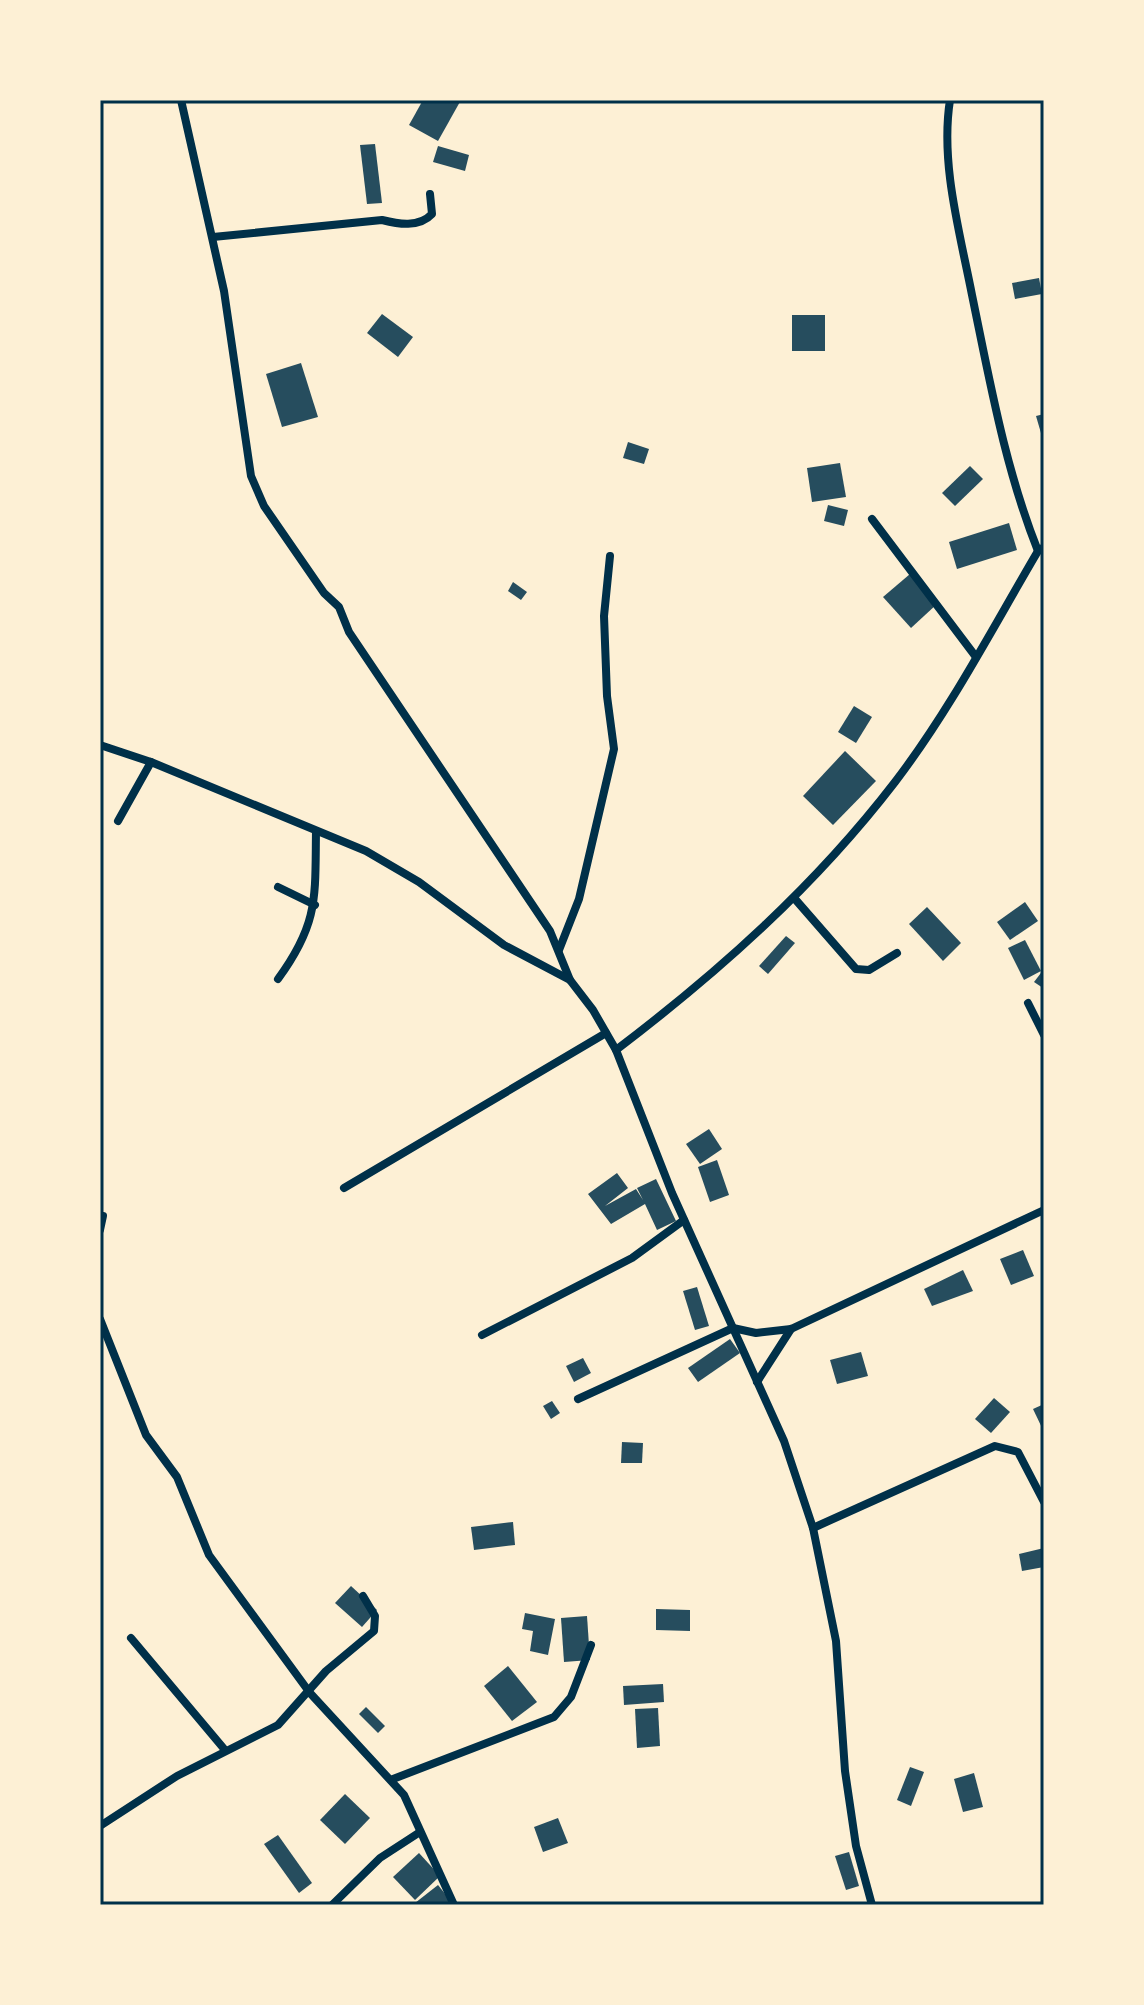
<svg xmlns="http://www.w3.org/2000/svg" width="1144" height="2005" font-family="Figtree,sans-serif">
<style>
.building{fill:#264d5e}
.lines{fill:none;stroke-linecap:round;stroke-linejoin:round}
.minor{stroke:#003049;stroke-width:8}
.neatline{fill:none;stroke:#003049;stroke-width:3}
</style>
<rect width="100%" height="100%" fill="#fdf0d5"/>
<g class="building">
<path d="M423 100H461L438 141 409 125Z"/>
<path d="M375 144 382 203 367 204 360 145Z"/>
<path d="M438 146 469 155 465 171 433 162Z"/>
<path d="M1039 278 1042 294 1015 299 1012 283Z"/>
<path d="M382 314 413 337 398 357 367 333Z"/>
<rect x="792" y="315" width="33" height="36"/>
<path d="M301 363 318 417 282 427 266 374Z"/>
<path d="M1044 414V440H1043L1036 416Z"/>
<path d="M628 442 649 449 644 464 623 458Z"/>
<path d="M840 463 846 497 812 502 807 468Z"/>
<path d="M970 466 983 479 955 506 942 493Z"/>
<path d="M828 505 848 510 844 526 824 521Z"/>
<path d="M1009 523 1017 550 957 569 949 542Z"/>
<path d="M910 574 937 604 911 628 883 597Z"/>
<path d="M513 582 527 592 521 600 508 591Z"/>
<path d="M854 706 872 717 856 743 838 732Z"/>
<path d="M845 751 876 781 833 825 803 796Z"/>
<path d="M1025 902 1038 921 1010 940 997 922Z"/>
<path d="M927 907 961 943 943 961 909 924Z"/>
<path d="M786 936 795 943 768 974 759 966Z"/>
<path d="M1025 940 1041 971 1024 980 1008 948Z"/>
<path d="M1044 969V986L1043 988 1034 982Z"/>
<path d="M709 1129 722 1149 700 1164 686 1144Z"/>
<path d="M717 1160 729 1195 710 1202 698 1167Z"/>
<path d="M617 1173 628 1188 605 1206 636 1189 643 1200 637 1188 656 1179 676 1221 657 1230 645 1204 611 1224 588 1194Z"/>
<path d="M1023 1250 1034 1276 1011 1285 1000 1259Z"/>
<path d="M963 1270 973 1291 932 1306 924 1289Z"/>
<path d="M697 1287 709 1326 695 1330 683 1291Z"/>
<path d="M730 1339 740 1353 698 1382 688 1368Z"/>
<path d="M861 1352 868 1376 837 1384 830 1360Z"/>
<path d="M583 1358 591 1373 574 1382 566 1366Z"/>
<path d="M994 1398 1010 1412 991 1433 975 1419Z"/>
<path d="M552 1401 560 1413 551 1419 543 1406Z"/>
<path d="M1044 1404V1432L1033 1409Z"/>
<path d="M622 1442 643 1443 642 1463H621Z"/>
<path d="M513 1522 515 1545 474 1550 471 1527Z"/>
<path d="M1044 1548V1567L1022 1571 1019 1554Z"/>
<path d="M351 1586 377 1610 362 1627 335 1603Z"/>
<path d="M656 1609 690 1610V1631L656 1630Z"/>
<path d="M525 1613 555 1619 548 1655 530 1651 533 1631 522 1629Z"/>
<path d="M587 1616 590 1660 564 1662 561 1618Z"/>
<path d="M508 1666 537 1702 512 1721 484 1686Z"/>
<path d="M663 1684 664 1702 624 1705 623 1686Z"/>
<path d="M366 1707 385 1726 378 1733 359 1714Z"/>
<path d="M658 1708 660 1746 637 1748 635 1709Z"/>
<path d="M910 1767 924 1772 911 1806 897 1800Z"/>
<path d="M974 1773 983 1807 963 1812 954 1779Z"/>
<path d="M345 1794 370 1818 345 1844 320 1820Z"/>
<path d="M558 1818 568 1843 543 1852 534 1827Z"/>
<path d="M278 1835 312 1883 299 1893 264 1844Z"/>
<path d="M849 1852 859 1886 846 1890 835 1856Z"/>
<path d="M419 1853 440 1876 415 1900 393 1877Z"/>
<path d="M438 1885 454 1905H416L415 1903Z"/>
</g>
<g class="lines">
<g class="minor">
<path d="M181 100 224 291 251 476 264 506 324 593 339 607 349 632 550 931 570 980"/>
<path d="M950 100C940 163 960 233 972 295 990 382 1005 468 1038 551"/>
<path d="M213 237 382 220C398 224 419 228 432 214L430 194"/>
<path d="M872 519 976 657"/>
<path d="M100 745 151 762 366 851 419 882 504 945 570 980 593 1010 616 1050 672 1193 784 1441 813 1528 836 1641 845 1771 856 1846 872 1905"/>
<path d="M118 821 151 762"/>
<path d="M278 887 315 905"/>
<path d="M795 899 856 969 869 970 897 953"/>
<path d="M559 950 579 899 614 749 607 696 604 616 610 556"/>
<path d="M278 979C319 923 315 897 316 831"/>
<path d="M1028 1003 1044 1035"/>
<path d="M616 1050C720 971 815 886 895 782 950 710 992 629 1038 551L1044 547"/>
<path d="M344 1188 606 1033"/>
<path d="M100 1230 103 1216"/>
<path d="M100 1319 146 1435 177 1477 209 1555 310 1693 404 1795 454 1905"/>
<path d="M482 1335 632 1258 684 1220"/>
<path d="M757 1382 791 1329"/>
<path d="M578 1399 733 1328 756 1333 791 1329 1044 1210"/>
<path d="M813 1528 995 1446 1018 1452 1044 1502"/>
<path d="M131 1638 225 1750"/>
<path d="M393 1779 554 1717 571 1697 591 1645"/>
<path d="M100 1826 177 1776 278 1725 326 1671 374 1631 375 1616 363 1596"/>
<path d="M332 1905 380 1858 420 1832"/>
</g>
</g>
<rect width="1144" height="2005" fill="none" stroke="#fdf0d5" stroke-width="204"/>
<rect x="102" y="102" width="940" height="1801" class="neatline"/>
</svg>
